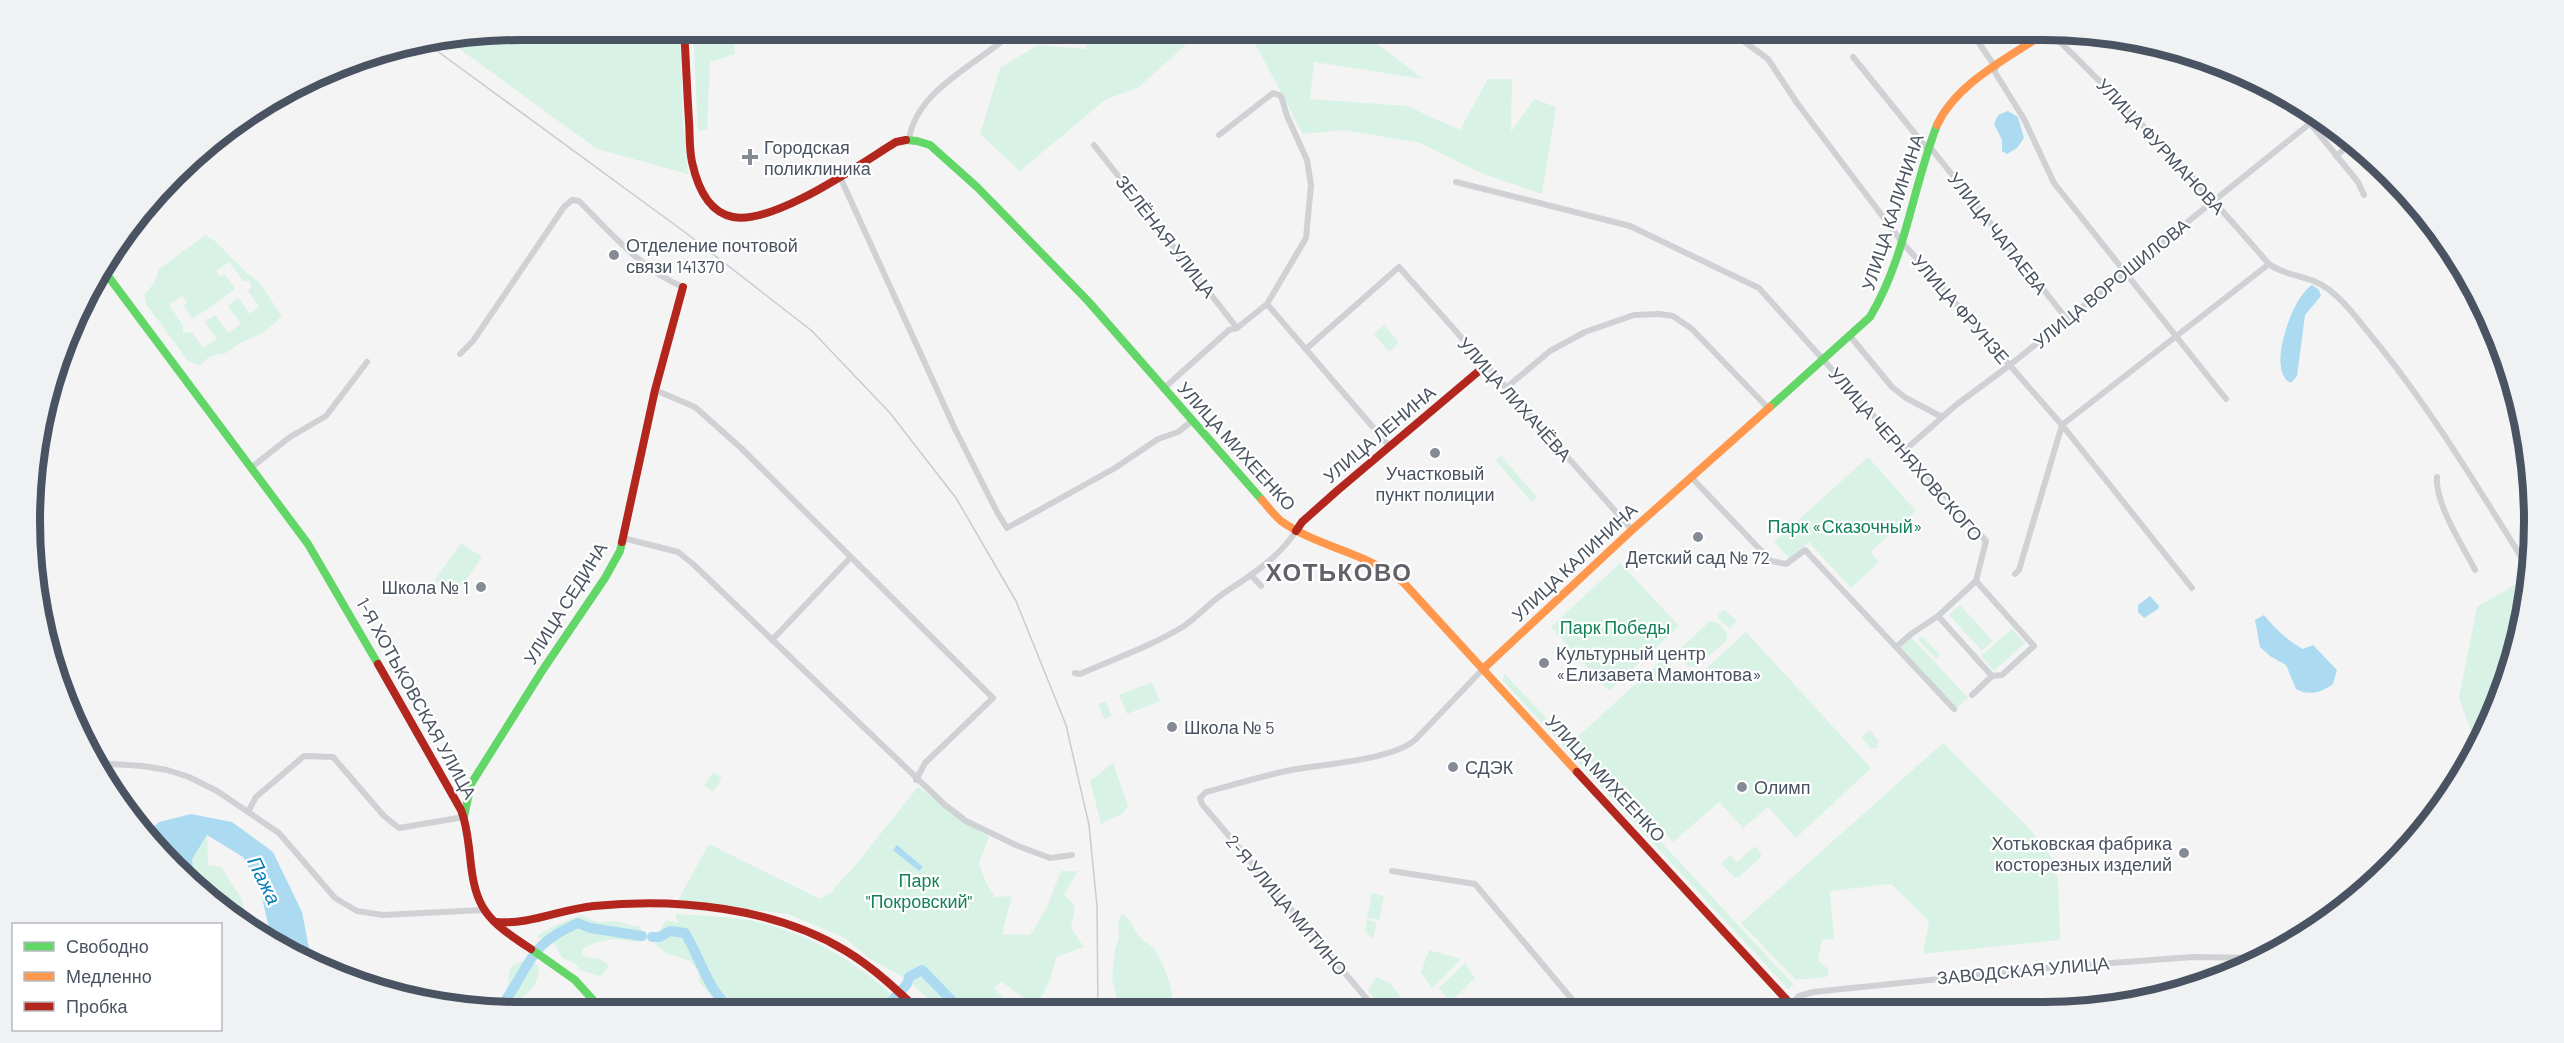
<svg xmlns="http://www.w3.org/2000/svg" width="2564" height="1043" font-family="Barlow,sans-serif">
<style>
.green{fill:#d8f3e6;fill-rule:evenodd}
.water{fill:#acdbf1}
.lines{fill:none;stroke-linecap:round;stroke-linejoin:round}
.river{stroke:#acdbf1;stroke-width:10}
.street{stroke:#cfd1d4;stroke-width:6}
.fast{stroke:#63d668;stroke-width:8}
.slow{stroke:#ff974d;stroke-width:8}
.jam{stroke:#b3261e;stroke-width:8}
.rail{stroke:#cacbcd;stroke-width:1.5}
.poi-dot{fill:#858b94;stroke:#fff;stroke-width:2}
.labels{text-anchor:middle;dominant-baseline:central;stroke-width:4.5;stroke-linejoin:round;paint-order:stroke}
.street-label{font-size:18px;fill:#495361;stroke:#fff}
.poi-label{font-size:18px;fill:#495361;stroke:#fff;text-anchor:start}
.park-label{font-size:18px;fill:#148258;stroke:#fff}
.water-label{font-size:20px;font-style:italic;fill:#077db7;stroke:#fff}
.district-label{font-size:24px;font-weight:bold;letter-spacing:1.5px;fill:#5f6268;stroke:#fff}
.rim{fill:none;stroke:#495361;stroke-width:8}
</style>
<rect width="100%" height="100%" fill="#f4f4f4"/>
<g class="green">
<path d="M522 30H680L683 121 688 174 597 149 450 42Z"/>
<path d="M693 30H733L735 54 710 62 707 129 698 132Z"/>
<path d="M1092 30H1202L1139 87 1105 100 1020 171 980 134 1000 68 1038 45 1085 49Z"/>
<path d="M1227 30H1359L1423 79 1314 62 1310 99 1407 106 1460 130 1488 79H1512L1511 132 1534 99 1556 107 1542 194 1481 173 1420 143 1345 130 1303 134 1250 34Z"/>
<path d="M205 235 215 241 247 273 259 282 282 316 263 333 242 342 226 353 210 356 200 365 189 362 146 304 144 295 154 283 159 269ZM229 262 243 281H250L251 287 248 291 259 307 250 314 238 298 228 306 241 324 228 333 215 315 205 322 217 339 203 348 192 332 183 333V325L169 305 182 296 187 302 183 305 193 319 235 289 225 274 220 277 216 271Z"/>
<path d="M1384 325 1399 342 1389 352 1374 334Z"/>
<path d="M1501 456 1537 497 1532 502 1495 460Z"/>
<path d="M1868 457 1916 511 1870 552 1879 562 1851 588 1809 542 1790 559 1774 542Z"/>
<path d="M461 543 482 557 455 595 435 580Z"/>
<path d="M1620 563 1679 626 1609 691 1551 627Z"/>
<path d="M2530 576 2508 679 2476 745 2459 698 2477 607Z"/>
<path d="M1960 605 1993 641 1982 651 1949 615Z"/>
<path d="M1723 609 1737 621 1730 629 1717 617Z"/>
<path d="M1710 621 1718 623 1727 633V640L1697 666 1689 667 1680 656 1679 650Z"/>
<path d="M2012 629 2025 643 1994 671 1981 656Z"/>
<path d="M1746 632 1871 768 1796 838 1768 807 1743 828 1719 802 1673 842 1655 823 1646 822 1572 742 1664 658 1689 684Z"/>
<path d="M1922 636 1940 655 1936 659 1918 640Z"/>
<path d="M1911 637 1968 698 1956 708 1900 648Z"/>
<path d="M1504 673 1794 985 1788 989 1503 681Z"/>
<path d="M1152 682 1160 701 1127 714 1119 695Z"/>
<path d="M1106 701 1112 716 1104 719 1098 704Z"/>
<path d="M1870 730 1879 741 1876 748H1871L1861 738Z"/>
<path d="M1943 743 2028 827 2051 856 2058 880 2060 940 1923 954 1929 921 1891 884 1830 891 1834 939 1822 940 1818 960 1829 970 1826 977 1796 980 1741 923Z"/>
<path d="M1113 763 1128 806 1122 814 1101 824 1090 781Z"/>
<path d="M713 772 722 778 713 792 704 786Z"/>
<path d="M918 787 989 837 979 863 987 885 995 897 1012 896 1002 934 1030 935 1046 909 1061 871H1078L1064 894 1075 906 1071 928 1084 947 1056 957 1051 977 1040 1001 1041 1012H1027L1025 999 1002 982 994 988 1007 1002 1012 1012H942L908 980 870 959 845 938 788 914 678 900 709 844 820 899 833 892 834 888 854 867Z"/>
<path d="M207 835 208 865 221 867 241 898 250 926C228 915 185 890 192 859 194 852 203 842 207 835Z"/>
<path d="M1755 846 1761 853V857L1739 877H1734L1721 863 1730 855 1737 862Z"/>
<path d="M1372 893 1384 896 1379 920 1367 918Z"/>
<path d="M675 914C702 916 731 916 758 922 817 936 868 969 910 1012H726L700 983 698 971 690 961 666 953 655 945 658 933 665 921H673L678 923Z"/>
<path d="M1122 914C1132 920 1132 927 1139 936 1143 941 1149 943 1153 948 1162 960 1177 995 1172 1008L1159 1003 1146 1004 1143 1011H1119L1112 978 1115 950 1119 937 1118 923Z"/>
<path d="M583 915C602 928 603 918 620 922 627 924 631 926 639 926L642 931 638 942 613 939 594 943 583 949 582 955C592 962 602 954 609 967L600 976 582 971 574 963 562 958 553 941 537 937C543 930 573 917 583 915Z"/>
<path d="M1367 920 1377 922 1373 940 1365 931Z"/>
<path d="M1429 950 1461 959 1432 988 1421 972Z"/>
<path d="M529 961 535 963 539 968C537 986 533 987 521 999L520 1012 490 1008C527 989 490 963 529 961Z"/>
<path d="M1465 963 1475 978 1450 1002 1439 988Z"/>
<path d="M1376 977 1391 984 1411 1011H1385L1368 991Z"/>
</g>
<g class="water">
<path d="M2008 111 2018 117 2024 138 2017 148 2007 154 2002 151V140L1994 124 1998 115Z"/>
<path d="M2312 285 2319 290 2321 296 2305 315 2297 376 2291 383 2286 380C2284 376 2281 372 2281 367 2277 347 2294 296 2312 285Z"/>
<path d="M2150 596 2159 606 2158 609 2144 618 2138 612V605Z"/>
<path d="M2264 615C2274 628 2288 641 2303 649L2313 645 2337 670 2333 684C2321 693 2309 696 2296 689L2286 665 2270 656 2260 647 2255 620Z"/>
<path d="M191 814 232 822 273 852 302 912 311 959 271 937 260 889 243 857 207 835 192 859 194 882 148 832 159 822Z"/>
<path d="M897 845 923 867 919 871 893 850Z"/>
</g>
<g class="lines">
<g class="river">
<path d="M652 937H660L670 931 685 933C701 959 709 995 735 1012"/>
<path d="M504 1010 503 1004C532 963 528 945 578 923L590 928 642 936"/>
<path d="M882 1012 907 984 909 977 922 970 963 1012"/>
</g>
<g class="street">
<path d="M1970 30 1996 68"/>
<path d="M2049 31C2126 106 2199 183 2269 264 2286 277 2310 275 2328 289 2347 303 2362 325 2377 343 2433 412 2478 488 2525 563"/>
<path d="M1731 32 1768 59 1797 103 1902 242 2062 425 2192 588"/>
<path d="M1853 57 1929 151"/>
<path d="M1993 69 2024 119 2054 183 2226 399"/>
<path d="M2288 96 2358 182 2364 195"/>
<path d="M909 139C917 88 981 63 1015 30"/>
<path d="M1094 145 1237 328"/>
<path d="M1930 147 2066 318"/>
<path d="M2336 156 2353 142"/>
<path d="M840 177 955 429 997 512 1007 528 1115 468 1158 439 1178 432 1191 422"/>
<path d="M1456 182 1630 226 1759 288 1986 541 1976 581 2034 646 2002 675 1992 676 1938 616"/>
<path d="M1267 304 1390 447"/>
<path d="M1850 336 1892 387 1906 398 1942 417"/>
<path d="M1306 349 1399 267 1632 530"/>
<path d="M460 354 473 341 564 207 572 200 579 201C610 232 642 270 683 287"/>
<path d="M1507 387 1550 351 1585 332 1634 315 1659 314 1673 316 1692 329 1769 409"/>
<path d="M1163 389 1229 330 1237 328 1267 304 1306 238 1311 185 1307 160 1287 116 1281 96 1273 93 1219 135"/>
<path d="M655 390 695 407 741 448 993 698 925 763 916 780"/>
<path d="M1905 450 1956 405 2010 365 2318 117"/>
<path d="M252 467 290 437 326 416 367 362"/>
<path d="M1691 477 1771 561 1786 564 1805 550 1896 647 1911 634 1938 616 1976 581"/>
<path d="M2437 477C2435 504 2463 546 2475 570"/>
<path d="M623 538 678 552 693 564 945 805 966 821 1018 846 1050 858 1072 855"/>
<path d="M2015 574 2019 570 2062 425 2269 264"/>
<path d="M1251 575 1261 586"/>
<path d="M772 640 850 558"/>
<path d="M1896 647 1954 709"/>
<path d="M1075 673 1080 674C1114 659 1152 646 1184 626 1200 615 1212 600 1227 591 1252 575 1280 556 1296 531"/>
<path d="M1972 695 1992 676"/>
<path d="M96 763 143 766 167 770 189 777 217 791 279 833 335 898 357 911 383 915 483 910"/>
<path d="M248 812 256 797 304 756 333 757 384 816 399 828 464 817"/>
<path d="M1392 871 1475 884 1581 1010"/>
<path d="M1791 1004 1799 996 1813 992 2057 967 2193 957 2259 958"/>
<path d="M1377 1011 1202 804 1200 798 1206 792C1232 785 1259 777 1286 771 1320 764 1390 761 1415 740L1483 669"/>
</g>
<g class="fast">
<path d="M906 140 917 141 930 145 977 187 1088 301 1262 500"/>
<path d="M102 268 308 544 378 664"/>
<path d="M1770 407 1870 317C1906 257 1912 189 1937 125"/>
<path d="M464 817 471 784 542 671 605 578 620 551 622 542"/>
<path d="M531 949 575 980 593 1000 590 1013"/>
</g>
<g class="slow">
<path d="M1937 125C1957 82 2010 57 2048 31"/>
<path d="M1262 500C1268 507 1274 515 1281 521 1319 548 1364 551 1403 582L1577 772"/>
<path d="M1483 669 1632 530 1770 407"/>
</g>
<g class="jam">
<path d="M684 30C686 60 687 91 689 121 690 135 689 148 692 162 697 185 707 212 733 217 774 225 860 164 896 142L906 140"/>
<path d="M1296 531 1302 522 1338 490 1486 365"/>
<path d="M622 542 655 390 683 287"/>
<path d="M378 664 461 810C467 825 468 841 470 856 475 910 487 920 531 949"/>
<path d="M1577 772 1796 1010"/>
<path d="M496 922C530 925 561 909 594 906 677 898 774 907 846 951 874 968 897 990 920 1012"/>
</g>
<path class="rail" d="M429 45 686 233 812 331 890 413 956 498 1016 601 1066 725 1089 825 1097 906 1098 1011"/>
</g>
<g class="poi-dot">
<path d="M747 148h6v6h6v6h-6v6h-6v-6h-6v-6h6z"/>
<circle cx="614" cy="255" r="6"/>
<circle cx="1435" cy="453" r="6"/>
<circle cx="1698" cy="537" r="6"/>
<circle cx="481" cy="587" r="6"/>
<circle cx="1544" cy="663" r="6"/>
<circle cx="1172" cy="727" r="6"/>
<circle cx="1453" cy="767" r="6"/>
<circle cx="1742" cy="787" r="6"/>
<circle cx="2184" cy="853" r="6"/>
</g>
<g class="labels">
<g class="street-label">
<text transform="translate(2161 146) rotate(47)">УЛИЦА ФУРМАНОВА</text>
<text transform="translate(1892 212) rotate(-72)">УЛИЦА КАЛИНИНА</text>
<text transform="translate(1998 233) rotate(52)">УЛИЦА ЧАПАЕВА</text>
<text transform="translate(1166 236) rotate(52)">ЗЕЛЁНАЯ УЛИЦА</text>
<text transform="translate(2111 283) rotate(-39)">УЛИЦА ВОРОШИЛОВА</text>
<text transform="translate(1961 309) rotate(49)">УЛИЦА ФРУНЗЕ</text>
<text transform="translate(1515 399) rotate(48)">УЛИЦА ЛИХАЧЁВА</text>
<text transform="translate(1379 434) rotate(-40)">УЛИЦА ЛЕНИНА</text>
<text transform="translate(1237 446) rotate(48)">УЛИЦА МИХЕЕНКО</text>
<text transform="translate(1906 454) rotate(49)">УЛИЦА ЧЕРНЯХОВСКОГО</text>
<text transform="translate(1574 562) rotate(-43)">УЛИЦА КАЛИНИНА</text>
<text transform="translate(565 603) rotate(-58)">УЛИЦА СЕДИНА</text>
<text transform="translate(417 698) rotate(61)">1-Я ХОТЬКОВСКАЯ УЛИЦА</text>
<text transform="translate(1606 778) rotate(47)">УЛИЦА МИХЕЕНКО</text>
<text transform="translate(1287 905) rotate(50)">2-Я УЛИЦА МИТИНО</text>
<text transform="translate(2023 970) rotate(-5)">ЗАВОДСКАЯ УЛИЦА</text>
</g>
<g class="poi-label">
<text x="764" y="147">Городская<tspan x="764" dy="21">поликлиника</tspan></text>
<text x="626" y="245">Отделение почтовой<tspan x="626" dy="21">связи 141370</tspan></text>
<text x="1435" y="473" text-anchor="middle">Участковый<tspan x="1435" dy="21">пункт полиции</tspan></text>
<text x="1698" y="557" text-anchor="middle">Детский сад № 72</text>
<text x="469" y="587" text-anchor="end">Школа № 1</text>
<text x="1556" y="653">Культурный центр<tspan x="1556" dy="21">«Елизавета Мамонтова»</tspan></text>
<text x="1184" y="727">Школа № 5</text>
<text x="1465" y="767">СДЭК</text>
<text x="1754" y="787">Олимп</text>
<text x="2172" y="843" text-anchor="end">Хотьковская фабрика<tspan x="2172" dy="21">косторезных изделий</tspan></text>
</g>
<g class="park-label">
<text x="1845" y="526">Парк «Сказочный»</text>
<text x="1615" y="627">Парк Победы</text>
<text x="919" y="880">Парк<tspan x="919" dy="21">"Покровский"</tspan></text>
</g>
<g class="water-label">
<text transform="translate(265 880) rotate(64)">Пажа</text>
</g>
<g class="district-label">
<text x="1339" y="571">ХОТЬКОВО</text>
</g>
</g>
<path d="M0 0H2564V1043H0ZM521 40H2043A481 481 0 0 1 2524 521V521A481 481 0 0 1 2043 1002H521A481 481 0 0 1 40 521V521A481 481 0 0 1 521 40Z" fill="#f0f1f2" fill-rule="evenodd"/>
<path class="rim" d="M521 40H2043A481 481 0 0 1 2524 521V521A481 481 0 0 1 2043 1002H521A481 481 0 0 1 40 521V521A481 481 0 0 1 521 40Z"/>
<rect x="12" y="923" width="210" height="108" fill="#ffffff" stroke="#b6bac0" stroke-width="1.5"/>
<rect x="24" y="942" width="30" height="9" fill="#63d668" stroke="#b6bac0" stroke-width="1.5"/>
<text x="66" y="953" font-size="18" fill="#495361">Свободно</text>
<rect x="24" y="972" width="30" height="9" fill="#ff974d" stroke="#b6bac0" stroke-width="1.5"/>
<text x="66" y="983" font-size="18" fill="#495361">Медленно</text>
<rect x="24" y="1002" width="30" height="9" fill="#b3261e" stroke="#b6bac0" stroke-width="1.5"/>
<text x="66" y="1013" font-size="18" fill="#495361">Пробка</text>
</svg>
